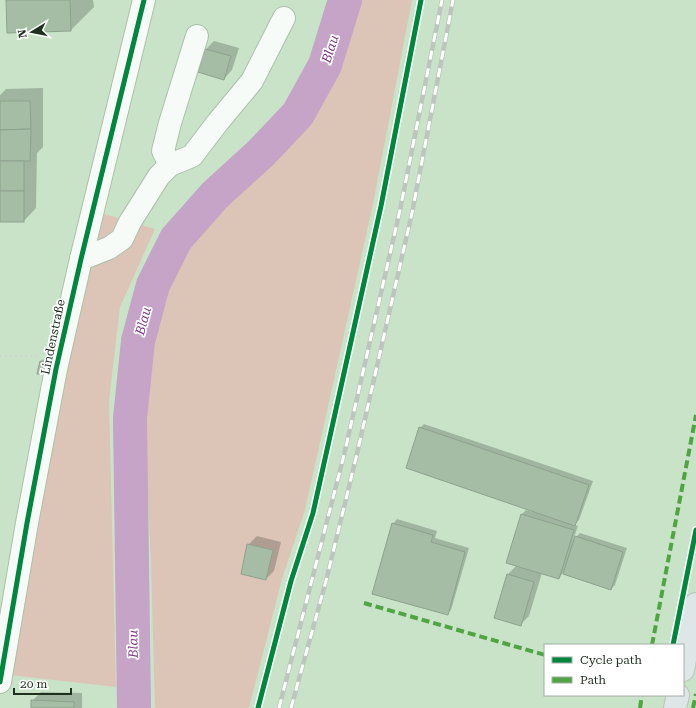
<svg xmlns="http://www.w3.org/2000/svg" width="696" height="708" font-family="'Roboto Serif',serif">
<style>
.green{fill:#dcc5b6}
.shadow{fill:#0003}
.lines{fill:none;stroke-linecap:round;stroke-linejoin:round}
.river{stroke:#c5a4c8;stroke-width:34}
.building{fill:#a5bda5;stroke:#8da28d}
.minor-casing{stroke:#abc1ab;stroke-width:24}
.major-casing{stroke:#b6c4b6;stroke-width:24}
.path{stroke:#ced6ce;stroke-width:2.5;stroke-dasharray:2 3;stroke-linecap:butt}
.minor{stroke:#f7fbf7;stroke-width:22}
.major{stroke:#dfe6e8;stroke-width:22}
.rail-casing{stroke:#bec5be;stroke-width:4.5}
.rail{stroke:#fff;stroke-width:3;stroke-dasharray:9;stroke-linecap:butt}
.quiet{stroke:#4fa541;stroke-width:4;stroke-dasharray:8 4;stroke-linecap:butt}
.cycleway-casing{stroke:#fff;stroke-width:8}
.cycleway{stroke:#00873e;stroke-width:5}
.labels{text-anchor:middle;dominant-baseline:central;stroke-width:3.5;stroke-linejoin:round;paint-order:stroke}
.street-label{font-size:12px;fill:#1e311e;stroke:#fff}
.water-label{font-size:13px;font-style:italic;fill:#7c3682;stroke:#fff}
</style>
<rect width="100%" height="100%" fill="#c8e3c8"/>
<g class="green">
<path d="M357 0H412L373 204 305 510 282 579 249 708H155L151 566 145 421 149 348 161 288 182 247 218 203 299 131 336 71Z"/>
<path d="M101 213 155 229 120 307 109 401 116 687 10 675 38 508Z"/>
</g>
<g class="shadow">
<path d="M7 0H93L94 7 71 30Z"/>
<path d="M214 41 239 48 232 70 224 79 206 49Z"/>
<path d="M43 88V147L37 153 36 208 24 221H0V95L6 89Z"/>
<path d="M45 358H47L46 369 41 373 40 362Z"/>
<path d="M424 424 593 481 579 520 574 525 578 526 573 540 580 533 627 548 615 585 611 589 563 573 559 578 542 573 529 616 520 625 508 574 517 565 508 562 522 514 526 510 533 512 534 511 420 428Z"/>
<path d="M397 519 437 531 435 538 469 548 451 610 447 614 393 524Z"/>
<path d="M257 536 281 542 274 571 266 579 248 545Z"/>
<path d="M41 692 82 693V708H32V701Z"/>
</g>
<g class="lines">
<path class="river" d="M134 708 130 418 138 341 153 285 176 239 215 195 261 153 298 114 325 65 345 0"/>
</g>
<g class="building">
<path d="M6 0H70L71 31 7 33Z"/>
<path d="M205 49 231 56 224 80 198 72Z"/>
<path d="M0 101H30L31 129 0 130Z"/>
<path d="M31 129 30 161H0V130Z"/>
<rect x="0" y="161" width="24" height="30"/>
<rect x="0" y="191" width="24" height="31"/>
<path d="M40 361 44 362 42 374H37Z"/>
<path d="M419 427 589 485 575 526 406 468Z"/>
<path d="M521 514 574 530 559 579 506 563Z"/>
<path d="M392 523 433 535 431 542 465 552 448 615 372 594Z"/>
<path d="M575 536 623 552 611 590 563 574Z"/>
<path d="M247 544 273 550 266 580 241 574Z"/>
<path d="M507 574 534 582 521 626 494 618Z"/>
<path d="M31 700 74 702V708H31Z"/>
</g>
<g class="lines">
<g class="minor-casing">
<g id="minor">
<path d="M170 165 163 151 170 123 197 36"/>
<path d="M81 259 109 248 122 239 130 222 159 176 170 165 192 156 218 122 252 81 284 18"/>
<path d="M0 682 27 523 56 369 81 259 144 0"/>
</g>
</g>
<g class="major-casing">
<g id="major">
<path d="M683 670 696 604"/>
<path d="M675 708 678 695"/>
</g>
</g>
<path class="path" d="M0 356H39"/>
<use href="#minor" class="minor"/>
<use href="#major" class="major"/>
<g class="rail-casing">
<g id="rail">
<path d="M279 708 344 455 400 210 442 0"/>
<path d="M291 708 326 581 356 458 412 213 453 0"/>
</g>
</g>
<use href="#rail" class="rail"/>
<g class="quiet">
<path d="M364 603 545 655"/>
<path d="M652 645 696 415"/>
<path d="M640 708 642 695"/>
<path d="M693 708 696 694"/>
</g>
<g class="cycleway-casing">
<g id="cycleway">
<path d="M673 645 696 530"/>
<path d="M0 682 27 523 56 369 81 259 144 0"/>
<path d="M258 708 291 581 313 513 381 206 421 0"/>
</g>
</g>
<use href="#cycleway" class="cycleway"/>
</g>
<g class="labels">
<g class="street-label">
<text transform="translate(53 337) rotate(-78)">Lindenstraße</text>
</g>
<g class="water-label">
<text transform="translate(330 49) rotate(-72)">Blau</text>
<text transform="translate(143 321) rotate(-75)">Blau</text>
<text transform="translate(133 644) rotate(-91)">Blau</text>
</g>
</g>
<rect x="544" y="644" width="140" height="52" fill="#ffffff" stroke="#a5ada5"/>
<rect x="552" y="657" width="20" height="6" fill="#00873e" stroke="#a5ada5"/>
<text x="580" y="664" font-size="12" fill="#1e311e">Cycle path</text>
<rect x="552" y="677" width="20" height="6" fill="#4fa541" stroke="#a5ada5"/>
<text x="580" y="684" font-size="12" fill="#1e311e">Path</text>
<g transform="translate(32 32) rotate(260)" stroke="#ffffff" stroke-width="3" paint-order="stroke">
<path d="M0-3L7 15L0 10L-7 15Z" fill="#1e311e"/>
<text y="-6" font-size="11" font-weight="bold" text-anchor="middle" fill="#1e311e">N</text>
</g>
<path d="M14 688v6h57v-6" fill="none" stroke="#1e311e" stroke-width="2"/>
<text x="20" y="688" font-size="12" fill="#1e311e" stroke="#ffffff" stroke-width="3" paint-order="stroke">20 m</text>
</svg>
